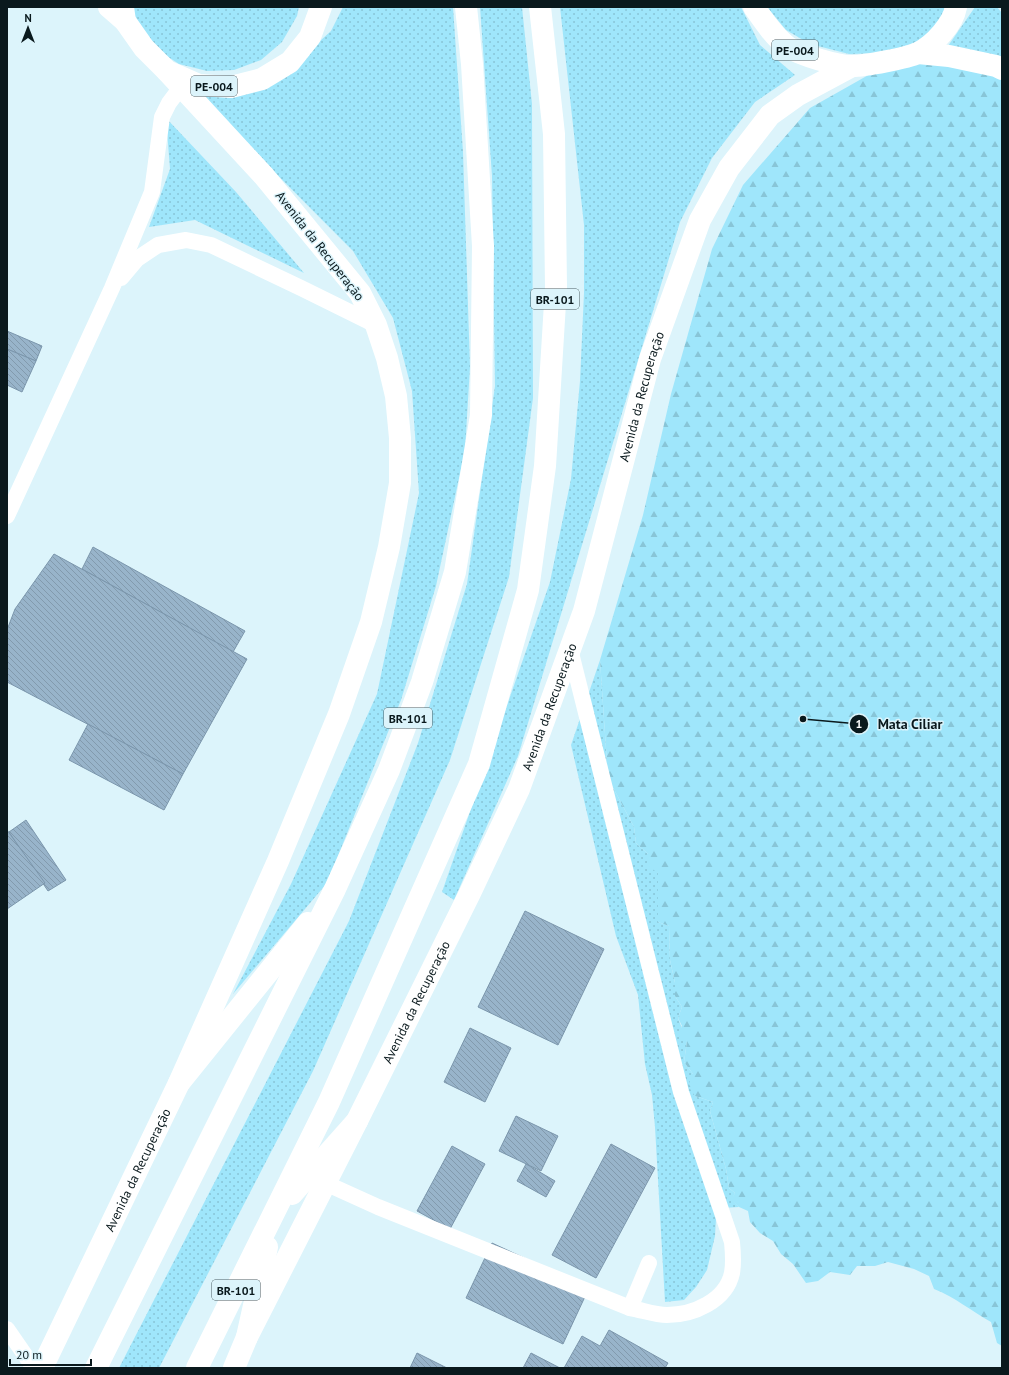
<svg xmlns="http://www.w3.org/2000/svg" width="1009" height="1375" font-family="'PT Sans',sans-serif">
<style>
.grass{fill:url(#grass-dots)}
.forest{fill:url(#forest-firs)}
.building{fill:url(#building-back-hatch);stroke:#7b96ac}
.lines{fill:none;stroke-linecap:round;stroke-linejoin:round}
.service{stroke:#fff;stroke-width:16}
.secondary{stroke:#fff;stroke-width:22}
.primary{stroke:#fff;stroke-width:22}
.trunk{stroke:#fff;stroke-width:22}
.labels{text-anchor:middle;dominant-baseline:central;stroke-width:3;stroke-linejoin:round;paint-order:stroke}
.shield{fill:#dcf4fb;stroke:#495b60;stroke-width:1}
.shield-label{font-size:12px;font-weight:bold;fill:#0a191d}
.street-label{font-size:13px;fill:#0a191d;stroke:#dcf4fb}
.leader{fill:none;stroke:#0a191d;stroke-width:1.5}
.callout-dot{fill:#0a191d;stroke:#dcf4fb;stroke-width:1.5}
.mark-label{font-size:12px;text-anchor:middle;font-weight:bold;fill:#fff}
.callout-label{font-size:14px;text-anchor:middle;font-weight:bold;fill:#0a191d;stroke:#dcf4fb;stroke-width:3;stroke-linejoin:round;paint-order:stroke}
</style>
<defs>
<pattern id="grass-dots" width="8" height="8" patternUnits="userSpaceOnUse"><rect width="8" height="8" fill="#9fe6fb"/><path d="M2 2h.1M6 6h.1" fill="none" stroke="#88c5d7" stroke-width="1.8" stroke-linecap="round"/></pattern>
<pattern id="forest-firs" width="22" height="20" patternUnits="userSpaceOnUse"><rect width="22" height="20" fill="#9fe6fb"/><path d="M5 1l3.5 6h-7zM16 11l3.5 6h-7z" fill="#88c5d7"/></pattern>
<pattern id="building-back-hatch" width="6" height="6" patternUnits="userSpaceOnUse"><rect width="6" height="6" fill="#98b4ca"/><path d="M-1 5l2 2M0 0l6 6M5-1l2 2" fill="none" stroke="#829aad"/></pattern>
</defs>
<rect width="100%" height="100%" fill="#dcf4fb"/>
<g class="grass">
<path d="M132 7H299L297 16 282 42 261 60 234 70 207 71 179 64 156 49 139 27Z"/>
<path d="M343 7H453L463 152 470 367 465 450 436 586 401 700 327 883 233 994 291 884 377 694 419 493 412 391 393 318 353 251 192 89 298 61 331 31Z"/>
<path d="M480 7H522L532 104 533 398 509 577 450 760 313 1071 159 1368H119L349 921 418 743 467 584 495 386 492 176Z"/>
<path d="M560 7H741L760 45 795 75 755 102 712 158 680 222 518 756 454 900 442 892 550 582 571 479 580 381 584 293V225Z"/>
<path d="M767 7H947L937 27 919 41 884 53 849 54 810 44 786 30Z"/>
<path d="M975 7H997L1002 13V58L948 46Z"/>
<path d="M166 118 236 192 304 273 195 220 149 227 170 169Z"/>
<path d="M600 660 608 778 634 827 636 843 648 854 658 873V922L669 926 670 960 675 983V996L682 1007 678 1018 687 1041 684 1062 693 1074 695 1096 713 1102 710 1111 726 1169 729 1188 735 1193 732 1200 739 1207 722 1208 716 1219 715 1236 707 1270 696 1287 684 1300 665 1302 655 1127 652 1095 645 1064 638 995 616 936 571 745Z"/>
</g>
<path class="forest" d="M918 61 985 73 1002 80V1346L997 1343 991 1322C971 1311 955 1297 934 1289L929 1276 914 1269 888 1262 875 1266H857L850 1275 830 1272 818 1281 806 1283 793 1264 781 1254 773 1241 760 1233 750 1222 748 1211 739 1207 731 1200 735 1193 729 1188 726 1169 710 1111 713 1102 695 1096 688 1086 693 1074 684 1062 687 1041 679 1036 682 1026 678 1018 682 1007 675 996V983L670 960 669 926 658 922V873L648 866V854L636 843 634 827 608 778 600 660 643 515 671 394 712 249 743 185 810 108 872 73Z"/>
<g class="building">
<path d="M7 331 42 346 36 361 7 349Z"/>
<path d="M7 349 36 361 22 392 7 385Z"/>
<path d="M93 547 245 631 233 652 82 569Z"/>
<path d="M54 554 247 659 183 774 7 682V630L15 609Z"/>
<path d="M88 724 183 774 164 810 69 760Z"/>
<path d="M26 820 66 880 48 891 9 832Z"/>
<path d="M7 830 45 883 7 909Z"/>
<path d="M525 911 604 949 558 1045 478 1007Z"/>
<path d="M470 1028 511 1048 485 1102 444 1082Z"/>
<path d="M516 1116 558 1136 541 1171 499 1151Z"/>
<path d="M611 1144 655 1168 596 1278 552 1255Z"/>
<path d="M452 1146 485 1164 450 1229 417 1211Z"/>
<path d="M526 1164 555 1181 546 1197 517 1181Z"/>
<path d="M492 1243 589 1288 563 1344 466 1298Z"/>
<path d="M609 1330 668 1363 665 1368H564L582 1336 600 1346Z"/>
<path d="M417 1353 447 1368H410Z"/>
<path d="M531 1353 560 1368H523Z"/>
</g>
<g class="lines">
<g class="service">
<path d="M121 278 137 259 158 245 186 240 211 245 301 288 376 325"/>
<path d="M7 516 112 288 152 192 162 117 169 103 181 87"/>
<path d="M570 649 681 1092 732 1242C733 1252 734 1262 732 1273 726 1301 693 1315 667 1315 655 1315 642 1310 630 1308L649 1263"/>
<path d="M325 1183 378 1207 630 1308"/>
<path d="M7 1329 34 1368"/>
</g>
<g class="secondary">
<path id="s1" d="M42 1368 179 1083 278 861 339 714 371 622 389 547 400 483V438L396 396 387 358 376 325 360 293 264 176 167 71"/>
<path id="s2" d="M234 1368 247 1337 357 1121 470 893 519 789 584 611 650 359 700 220 729 168 770 115 798 95 852 66"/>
</g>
<g class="primary">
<path d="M123 7 125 21 144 48 167 71 199 85 231 87 262 79 290 62 310 37 321 7"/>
<path d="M754 7C763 20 775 38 788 47 800 55 837 66 852 66 865 66 907 58 918 53 934 45 953 24 956 7"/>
<path d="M918 53 949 56 996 66 1002 69"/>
</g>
<g class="trunk">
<path d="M109 7 125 21"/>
<path d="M179 1083 308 923"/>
<path d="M292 1194 357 1121"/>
<path d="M247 1337 267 1247"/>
<path d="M96 1368 335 889 389 770 422 682 455 572 481 415 483 246 472 64 466 7"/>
<path d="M197 1368 329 1102 479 764 528 590 545 466 556 287 554 134 540 7"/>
</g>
</g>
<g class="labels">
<g class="shield">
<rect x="772" y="40" width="46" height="20" rx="3"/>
<rect x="191" y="76" width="46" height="20" rx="3"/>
<rect x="531" y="289" width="48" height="20" rx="3"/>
<rect x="384" y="708" width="48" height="20" rx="3"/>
<rect x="212" y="1280" width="48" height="20" rx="3"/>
</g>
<g class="shield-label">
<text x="795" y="50">PE-004</text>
<text x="214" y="86">PE-004</text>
<text x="555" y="299">BR-101</text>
<text x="408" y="718">BR-101</text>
<text x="236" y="1290">BR-101</text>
</g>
<g class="street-label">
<text transform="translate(320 246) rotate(52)">Avenida da Recuperação</text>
<text stroke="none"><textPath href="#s2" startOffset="1057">Avenida da Recuperação</textPath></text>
<text stroke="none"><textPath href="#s2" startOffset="733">Avenida da Recuperação</textPath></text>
<text stroke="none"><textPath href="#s2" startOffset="409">Avenida da Recuperação</textPath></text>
<text stroke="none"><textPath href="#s1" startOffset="220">Avenida da Recuperação</textPath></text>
</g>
</g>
<path class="leader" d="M803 719L859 724"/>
<g class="callout-dot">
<circle cx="803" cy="719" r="4"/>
<circle cx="859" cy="724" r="10"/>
</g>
<g class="mark-label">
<text x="859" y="728">1</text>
</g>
<g class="callout-label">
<text x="910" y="729">Mata Ciliar</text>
</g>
<rect width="1009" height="1375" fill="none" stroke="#0a191d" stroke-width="16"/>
<g transform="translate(28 28)" stroke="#dcf4fb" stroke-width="3" paint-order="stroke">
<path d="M0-3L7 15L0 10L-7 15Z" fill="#0a191d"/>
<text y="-6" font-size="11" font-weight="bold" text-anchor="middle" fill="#0a191d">N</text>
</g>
<path d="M10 1359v6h81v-6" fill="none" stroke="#0a191d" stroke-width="2"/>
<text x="16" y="1359" font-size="12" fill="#0a191d" stroke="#dcf4fb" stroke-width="3" paint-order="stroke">20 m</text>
</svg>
